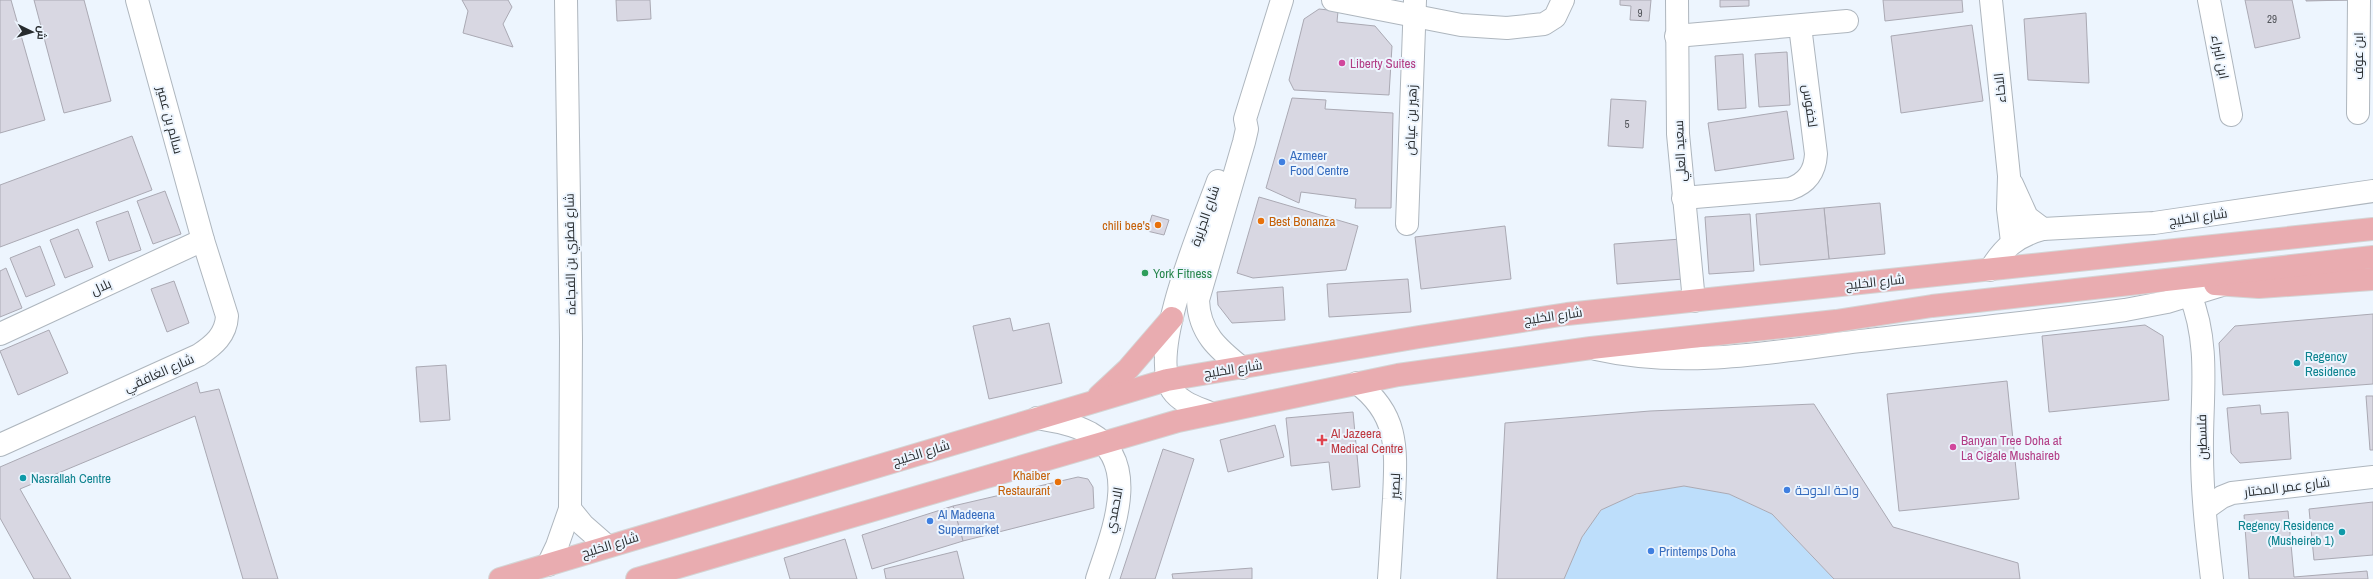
<svg xmlns="http://www.w3.org/2000/svg" width="2373" height="579" font-family="'Archivo Narrow',Cairo,sans-serif">
<style>
.green{fill:#bddefb}
.building{fill:#d8d7e2;stroke:#aaa9b3}
.lines{fill:none;stroke-linecap:round;stroke-linejoin:round}
.minor-casing{stroke:#aeb6be;stroke-width:24}
.major-casing{stroke:#d4d5d5;stroke-width:24}
.minor{stroke:#fff;stroke-width:22}
.major{stroke:#e9acb0;stroke-width:22}
.hotel-dot{fill:#d1479c;stroke:#edf5fe;stroke-width:1.5}
.shop-dot{fill:#3f7fe0;stroke:#edf5fe;stroke-width:1.5}
.food-dot{fill:#e8710a;stroke:#edf5fe;stroke-width:1.5}
.leisure-dot{fill:#2e9e5b;stroke:#edf5fe;stroke-width:1.5}
.culture-dot{fill:#0f9aa8;stroke:#edf5fe;stroke-width:1.5}
.health-dot{fill:#e0444e;stroke:#edf5fe;stroke-width:1.5}
.labels{text-anchor:middle;dominant-baseline:central;stroke-width:4;stroke-linejoin:round;paint-order:stroke}
.number-label{font-size:11px;fill:#53565b}
.street-label{font-size:13px;fill:#272b2e;stroke:#edf5fe}
.hotel-label{font-size:13px;fill:#b23c85;stroke:#edf5fe;text-anchor:start}
.shop-label{font-size:13px;fill:#366cbe;stroke:#edf5fe;text-anchor:start}
.food-label{font-size:13px;fill:#c56008;stroke:#edf5fe;text-anchor:end}
.leisure-label{font-size:13px;fill:#27864d;stroke:#edf5fe;text-anchor:start}
.culture-label{font-size:13px;fill:#0d838f;stroke:#edf5fe;text-anchor:start}
.health-label{font-size:13px;fill:#be3a42;stroke:#edf5fe;text-anchor:start}
</style>
<rect width="100%" height="100%" fill="#edf5fe"/>
<path class="green" d="M1684 486 1729 494 1772 514 1834 579H1564C1572 561 1586 521 1602 510 1626 493 1656 491 1684 486Z"/>
<g class="building">
<path d="M0 0H11L45 120 0 133Z"/>
<path d="M34 0H84L111 101 64 113Z"/>
<path d="M462 0H508L512 7 503 24 513 47 463 33 468 11Z"/>
<path d="M616 0H650L651 19 617 21Z"/>
<path d="M1620 0H1651L1649 21 1630 20 1631 6 1620 5Z"/>
<path d="M1720 0H1749V6L1720 7Z"/>
<path d="M1883 0H1962L1963 12 1885 21Z"/>
<path d="M2245 0H2292L2300 38 2255 48Z"/>
<path d="M2306 0H2348L2306 1Z"/>
<path d="M1319 9 1338 11 1337 22 1375 26 1392 46 1389 95 1294 90 1289 80 1304 19Z"/>
<path d="M2086 13 2089 83 2028 80 2024 19Z"/>
<path d="M1972 25 1983 101 1901 113 1891 36Z"/>
<path d="M1787 52 1790 105 1759 107 1755 54Z"/>
<path d="M1743 54 1746 108 1718 110 1715 56Z"/>
<path d="M1292 98 1326 100 1325 109 1393 113 1391 208H1355L1356 199 1301 192 1299 203 1266 188Z"/>
<path d="M1611 99 1646 101 1643 148 1608 146Z"/>
<path d="M1787 111 1794 159 1715 171 1708 123Z"/>
<path d="M132 136 152 190 0 247V185Z"/>
<path d="M165 191 181 234 153 244 137 201Z"/>
<path d="M1259 197 1358 226 1346 270 1253 278 1237 273Z"/>
<path d="M1880 203 1885 254 1829 259 1824 208Z"/>
<path d="M1824 208 1829 259 1760 265 1756 214Z"/>
<path d="M128 211 141 250 109 261 96 222Z"/>
<path d="M1750 214 1754 271 1709 274 1705 217Z"/>
<path d="M1152 215 1169 220 1164 235 1147 231Z"/>
<path d="M1505 226 1511 279 1421 289 1415 237Z"/>
<path d="M78 229 93 267 65 278 50 240Z"/>
<path d="M1681 239 1684 279 1617 284 1614 244Z"/>
<path d="M40 246 55 285 26 297 10 258Z"/>
<path d="M6 268 22 308 0 317V271Z"/>
<path d="M1408 279 1411 312 1329 317 1327 284Z"/>
<path d="M174 281 189 323 167 332 151 289Z"/>
<path d="M1283 287 1285 320 1232 323 1218 305 1217 292Z"/>
<path d="M2373 314V384L2223 395 2219 343 2235 326Z"/>
<path d="M1010 318 1013 331 1049 323 1062 383 989 399 973 326Z"/>
<path d="M2145 325 2163 336 2169 400 2049 412 2042 336Z"/>
<path d="M49 330 68 373 18 395 0 351Z"/>
<path d="M446 365 450 420 420 422 416 367Z"/>
<path d="M2007 381 2019 499 1899 511 1887 394Z"/>
<path d="M197 382 200 393 219 389 278 579H243L195 416 20 489 71 579H34L0 518V467Z"/>
<path d="M2366 396H2373V450H2370Z"/>
<path d="M1814 404 1893 527 2018 563 2020 579H1834L1772 514 1729 494 1684 486 1636 494 1601 510 1582 537 1564 579H1497L1505 423 1650 411Z"/>
<path d="M2260 405 2261 414 2288 412 2291 459 2240 463 2231 453 2227 408Z"/>
<path d="M1353 412 1360 487 1332 490 1329 462 1291 466 1286 418Z"/>
<path d="M1275 425 1284 457 1228 472 1220 440Z"/>
<path d="M1163 449 1194 459 1155 579H1120Z"/>
<path d="M1078 477 1088 479 1093 487 1094 508 963 541 953 506Z"/>
<path d="M2373 502V555L2314 560 2309 509Z"/>
<path d="M953 506 963 541 872 569 862 535Z"/>
<path d="M2288 511 2294 577 2367 571 2368 579H2249L2244 515Z"/>
<path d="M845 539 857 579H790L784 558Z"/>
<path d="M957 551 964 579H886L884 569Z"/>
<path d="M1252 568V579H1173L1172 574Z"/>
</g>
<g class="lines">
<g class="minor-casing">
<g id="minor">
<path d="M1333 0 1461 25 1507 28 1544 24 1555 17 1563 0"/>
<path d="M1677 0 1678 134 1694 301"/>
<path d="M1991 0 2009 176 2008 209 2012 242"/>
<path d="M2209 0 2231 115"/>
<path d="M1676 36 1847 21"/>
<path d="M2358 113 2359 0"/>
<path d="M2012 184 2027 217 2043 229"/>
<path d="M1683 198 1790 189C1807 183 1815 172 1816 154L1800 26"/>
<path d="M1407 224 1415 0"/>
<path d="M1990 270C2003 248 2017 236 2043 229L2154 223 2373 191"/>
<path d="M2190 295C2211 345 2201 400 2202 452 2202 494 2207 537 2212 579"/>
<path d="M0 334 203 240"/>
<path d="M1596 349C1684 369 1772 352 1860 341 1949 331 2037 322 2125 310L2167 302 2222 285"/>
<path d="M1242 368C1218 349 1199 333 1198 300L1244 142 1247 129 1245 119 1282 0"/>
<path d="M1357 383C1400 415 1396 451 1394 499 1392 526 1391 552 1389 579"/>
<path d="M1210 413C1196 407 1181 403 1172 390 1147 352 1203 223 1218 181"/>
<path d="M1037 418C1054 421 1073 424 1090 433 1143 463 1111 535 1097 579"/>
<path d="M0 445 199 355C214 345 226 335 227 316L203 240 137 0"/>
<path d="M570 509 583 525 607 546"/>
<path d="M2205 509 2222 497 2232 493 2373 477"/>
<path d="M548 565 557 546 570 509 571 339 566 0"/>
</g>
</g>
<g class="major-casing">
<g id="major">
<path d="M2215 284 2259 287 2373 279"/>
<path d="M1099 396 1128 369 1172 318"/>
<path d="M500 579 1167 380 1419 337 1567 314 2373 229"/>
<path d="M637 579 1178 421 1398 375 1591 348 1836 321 1932 306 2373 257"/>
</g>
</g>
<use href="#minor" class="minor"/>
<use href="#major" class="major"/>
</g>
<g class="hotel-dot">
<circle cx="1342" cy="63" r="4"/>
<circle cx="1953" cy="447" r="4"/>
</g>
<g class="shop-dot">
<circle cx="1282" cy="162" r="4"/>
<circle cx="1787" cy="490" r="4"/>
<circle cx="930" cy="521" r="4"/>
<circle cx="1651" cy="551" r="4"/>
</g>
<g class="food-dot">
<circle cx="1261" cy="221" r="4"/>
<circle cx="1158" cy="225" r="4"/>
<circle cx="1058" cy="482" r="4"/>
</g>
<circle class="leisure-dot" cx="1145" cy="273" r="4"/>
<g class="culture-dot">
<circle cx="2297" cy="363" r="4"/>
<circle cx="23" cy="478" r="4"/>
<circle cx="2342" cy="532" r="4"/>
</g>
<path class="health-dot" d="M1320 434h4v4h4v4h-4v4h-4v-4h-4v-4h4z"/>
<g class="labels">
<g class="number-label">
<text x="1640" y="13">9</text>
<text x="2272" y="19">29</text>
<text x="1627" y="124">5</text>
</g>
<g class="street-label">
<text transform="translate(2358 56) rotate(-90)">ابن عوف</text>
<text transform="translate(2220 57) rotate(79)">ابن البراء</text>
<text transform="translate(2000 88) rotate(-96)">الاخاء</text>
<text transform="translate(1810 106) rotate(82)">لخفوس</text>
<text transform="translate(170 120) rotate(75)">سالم بن عمير</text>
<text transform="translate(1411 120) rotate(-88)">زهير بن عياض</text>
<text transform="translate(1680 151) rotate(-93)">سعيد العلي</text>
<text transform="translate(1205 216) rotate(-71)">شارع الجزيرة</text>
<text transform="translate(2198 217) rotate(-8)">شارع الخليج</text>
<text transform="translate(570 254) rotate(-91)">شارع قطري بن الفجاءة</text>
<text transform="translate(1875 282) rotate(-6)">شارع الخليج</text>
<text transform="translate(101 287) rotate(-25)">بلال</text>
<text transform="translate(1553 316) rotate(-8)">شارع الخليج</text>
<text transform="translate(1233 369) rotate(-9)">شارع الخليج</text>
<text transform="translate(159 373) rotate(-24)">شارع الغافقي</text>
<text transform="translate(2202 437) rotate(-91)">فلسطين</text>
<text transform="translate(921 453) rotate(-17)">شارع الخليج</text>
<text transform="translate(1395 486) rotate(-87)">لبصير</text>
<text transform="translate(2287 487) rotate(-7)">شارع عمر المختار</text>
<text transform="translate(1114 510) rotate(-79)">الاحمدي</text>
<text transform="translate(610 545) rotate(-17)">شارع الخليج</text>
</g>
<g class="hotel-label">
<text x="1350" y="63">Liberty Suites</text>
<text x="1961" y="440">Banyan Tree Doha at<tspan x="1961" dy="15">La Cigale Mushaireb</tspan></text>
</g>
<g class="shop-label">
<text x="1290" y="155">Azmeer<tspan x="1290" dy="15">Food Centre</tspan></text>
<text x="1795" y="490">واحة الدوحة</text>
<text x="938" y="514">Al Madeena<tspan x="938" dy="15">Supermarket</tspan></text>
<text x="1659" y="551">Printemps Doha</text>
</g>
<g class="food-label">
<text x="1269" y="221" text-anchor="start">Best Bonanza</text>
<text x="1150" y="225">chili bee's</text>
<text x="1050" y="475">Khaiber<tspan x="1050" dy="15">Restaurant</tspan></text>
</g>
<g class="leisure-label">
<text x="1153" y="273">York Fitness</text>
</g>
<g class="culture-label">
<text x="2305" y="356">Regency<tspan x="2305" dy="15">Residence</tspan></text>
<text x="31" y="478">Nasrallah Centre</text>
<text x="2334" y="525" text-anchor="end">Regency Residence<tspan x="2334" dy="15">(Musheireb 1)</tspan></text>
</g>
<g class="health-label">
<text x="1331" y="433">Al Jazeera<tspan x="1331" dy="15">Medical Centre</tspan></text>
</g>
</g>
<g transform="translate(32 32) rotate(95)" stroke="#edf5fe" stroke-width="3" paint-order="stroke">
<path d="M0-3L7 15L0 10L-7 15Z" fill="#272b2e"/>
<text y="-6" font-size="11" font-weight="bold" text-anchor="middle" fill="#272b2e">ش</text>
</g>
</svg>
